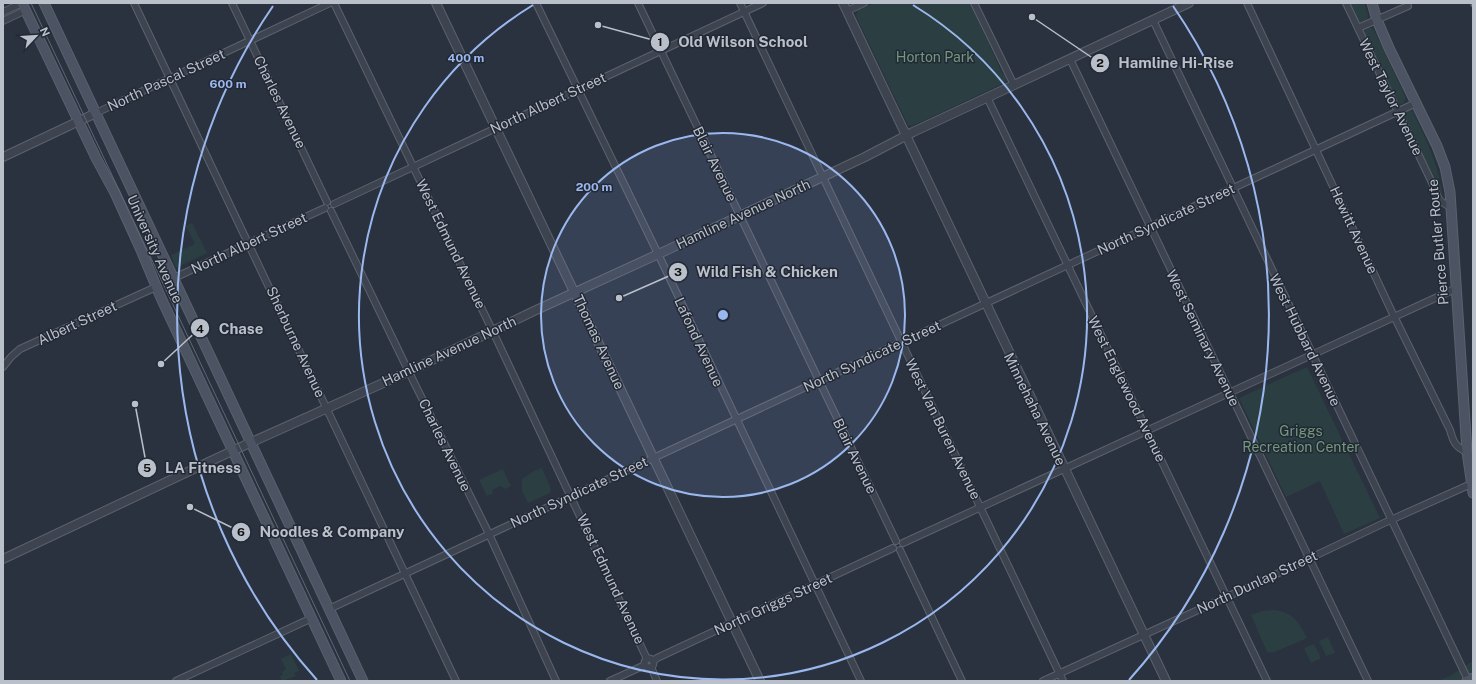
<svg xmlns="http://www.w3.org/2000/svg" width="1476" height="684" font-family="'Public Sans',sans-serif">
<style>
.green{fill:#2b3e41}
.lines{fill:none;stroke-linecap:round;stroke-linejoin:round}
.minor-casing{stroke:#5b626d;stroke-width:8}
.tertiary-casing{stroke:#5b626d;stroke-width:10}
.secondary-casing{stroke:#5b626d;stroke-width:11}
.minor{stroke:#3d4450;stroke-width:6}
.tertiary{stroke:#3d4450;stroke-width:8}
.secondary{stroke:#4c5362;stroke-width:9}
.tram{stroke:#606876;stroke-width:1}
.rail{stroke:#606876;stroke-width:2;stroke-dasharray:4 4;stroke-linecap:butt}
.ring{fill:none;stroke:#9bb8ee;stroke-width:2}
.labels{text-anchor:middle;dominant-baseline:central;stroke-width:3;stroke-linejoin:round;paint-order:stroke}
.park-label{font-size:14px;fill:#74987e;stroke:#222935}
.street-label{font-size:14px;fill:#bac0ca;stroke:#222935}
.centre{fill:#9bb8ee;stroke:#222935;stroke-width:2}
.ring-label{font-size:12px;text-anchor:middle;font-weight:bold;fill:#9bb8ee;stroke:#222935;stroke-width:3;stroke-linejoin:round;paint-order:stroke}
.leader{fill:none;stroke:#bac0ca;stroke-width:1.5}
.callout-dot{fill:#bac0ca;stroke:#222935;stroke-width:1.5}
.mark-label{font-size:12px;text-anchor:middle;font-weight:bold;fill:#111}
.callout-label{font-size:15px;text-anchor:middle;font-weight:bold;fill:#bac0ca;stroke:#222935;stroke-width:3;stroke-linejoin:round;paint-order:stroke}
</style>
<rect width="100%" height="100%" fill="#2a3240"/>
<g class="green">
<path d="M874 3H970L1002 73 1006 76V82L923 121 911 126 908 125 856 16 858 10Z"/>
<path d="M1350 3H1364L1368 15 1367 20 1362 22 1359 21Z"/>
<path d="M1367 28H1371L1374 30 1406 98 1403 104 1398 103 1365 34 1364 31Z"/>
<path d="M1410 110 1413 112C1427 141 1440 168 1443 200L1439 195V187L1404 117 1406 112Z"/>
<path d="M192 223 207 253 176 268 171 255 195 244 186 226Z"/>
<path d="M1307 367 1380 518 1344 534 1320 481 1286 497 1239 398Z"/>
<path d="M542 468 551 489 550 493 528 503 522 491V479L532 472Z"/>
<path d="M503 469 511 486 505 489 500 486 492 490 493 493 487 496 479 480Z"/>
<path d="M1274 610C1294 613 1298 621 1307 638L1272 653 1267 652 1251 615 1263 611Z"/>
<path d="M1328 637 1335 653 1326 656 1319 641Z"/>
<path d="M1314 644 1321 658 1311 663 1304 648Z"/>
<path d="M291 654 299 671 294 673 296 676 282 681 280 676 283 675 282 672 286 669 281 659Z"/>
<path d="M1473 661V681H1438L1450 676Z"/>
</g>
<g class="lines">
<g class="minor-casing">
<g id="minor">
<path d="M134 3 456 681"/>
<path d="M232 3 327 202"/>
<path d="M334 3 496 338 647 659"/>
<path d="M536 3 661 260 861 681"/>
<path d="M638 3 896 541"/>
<path d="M740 3 1063 681"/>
<path d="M974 3 1014 85"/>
<path d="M1247 3 1391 310 1450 430C1453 441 1455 447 1467 452"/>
<path d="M1346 3 1434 187C1438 199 1439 202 1451 207"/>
<path d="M847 11 864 3"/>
<path d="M3 12 22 3"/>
<path d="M1153 20 1468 680"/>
<path d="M3 21 26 10"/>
<path d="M1358 28 1408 6"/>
<path d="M1070 59 1368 681"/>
<path d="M987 97 1267 681"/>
<path d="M96 113 330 3"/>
<path d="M334 204 763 3"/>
<path d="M331 211 405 364 489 534 556 681"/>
<path d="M174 278 325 208"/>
<path d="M3 367 11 357 20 349 156 287"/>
<path d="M903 543 1457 288"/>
<path d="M900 550 962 681"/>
<path d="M329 609 1416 103"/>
<circle cx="649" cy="663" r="4.5"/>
<path d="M653 661 657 658 893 548"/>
<path d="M651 667 657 681"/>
<path d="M176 681 312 618"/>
<path d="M610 681 645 665"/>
<path d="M1043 681 1268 578 1384 523 1471 484"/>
</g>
</g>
<g class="tertiary-casing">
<g id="tertiary">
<path d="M436 3 760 681"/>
<path d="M843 3 1166 681"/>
<path d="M3 157 96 113"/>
<path d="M3 559 232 451 401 375 534 311 665 251 865 157 913 132 1014 85 1189 3"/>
</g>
</g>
<g class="secondary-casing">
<g id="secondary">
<path d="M22 3 96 158 115 193 141 250 161 298 341 681"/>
<path d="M44 3 363 681"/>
<path d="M1372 3 1377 20 1389 48 1437 146 1445 167 1450 192 1467 452 1473 493"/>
<path d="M1467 681 1473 678"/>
</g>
</g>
<use href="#minor" class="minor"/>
<use href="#tertiary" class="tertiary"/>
<use href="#secondary" class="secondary"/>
<path class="tram" d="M31 3 350 681"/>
<path class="rail" d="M1471 3 1473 11"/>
</g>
<circle cx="723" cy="315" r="182" fill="#9bb8ee" fill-opacity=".12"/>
<g class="ring">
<circle cx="723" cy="315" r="182"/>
<path d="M913 5A364 364 0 1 1 533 5"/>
<path d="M317 680A546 546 0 0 1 273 6M1173 6A546 546 0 0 1 1129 680"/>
</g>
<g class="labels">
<g class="park-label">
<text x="935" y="57">Horton Park</text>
<text x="1301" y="431">Griggs<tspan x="1301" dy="16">Recreation Center</tspan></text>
</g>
<g class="street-label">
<text transform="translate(166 80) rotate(-25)">North Pascal Street</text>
<text transform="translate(1391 97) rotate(64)">West Taylor Avenue</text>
<text transform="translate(280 102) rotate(64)">Charles Avenue</text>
<text transform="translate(548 103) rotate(-25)">North Albert Street</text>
<text transform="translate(715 164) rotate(64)">Blair Avenue</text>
<text transform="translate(743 214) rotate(-25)">Hamline Avenue North</text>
<text transform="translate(1166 219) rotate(-25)">North Syndicate Street</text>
<text transform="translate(1354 230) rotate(65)">Hewitt Avenue</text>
<text transform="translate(1438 242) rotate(-95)">Pierce Butler Route</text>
<text transform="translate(249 243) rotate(-25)">North Albert Street</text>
<text transform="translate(451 244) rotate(64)">West Edmund Avenue</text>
<text transform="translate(155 249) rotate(66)">University Avenue</text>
<text transform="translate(77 323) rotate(-25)">Albert Street</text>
<text transform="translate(1203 338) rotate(64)">West Seminary Avenue</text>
<text transform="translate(1305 340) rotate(64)">West Hubbard Avenue</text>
<text transform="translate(296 342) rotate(65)">Sherburne Avenue</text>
<text transform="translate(599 342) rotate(65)">Thomas Avenue</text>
<text transform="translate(699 342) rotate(65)">Lafond Avenue</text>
<text transform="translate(449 351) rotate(-25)">Hamline Avenue North</text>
<text transform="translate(872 356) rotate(-25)">North Syndicate Street</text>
<text transform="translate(1127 389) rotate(64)">West Englewood Avenue</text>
<text transform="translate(1035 409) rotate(64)">Minnehaha Avenue</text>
<text transform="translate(943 429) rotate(64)">West Van Buren Avenue</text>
<text transform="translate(445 445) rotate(64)">Charles Avenue</text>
<text transform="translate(855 456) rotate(64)">Blair Avenue</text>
<text transform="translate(579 492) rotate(-25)">North Syndicate Street</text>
<text transform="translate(611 579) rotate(65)">West Edmund Avenue</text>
<text transform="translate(1257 582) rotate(-25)">North Dunlap Street</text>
<text transform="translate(773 604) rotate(-25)">North Griggs Street</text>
</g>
</g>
<circle cx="723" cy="315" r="6" class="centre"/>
<g class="ring-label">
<text x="466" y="62">400 m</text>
<text x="228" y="88">600 m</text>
<text x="594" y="191">200 m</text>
</g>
<path class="leader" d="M598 25L660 42M1032 17L1100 63M619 298L678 272M161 364L200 328M135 404L147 468M190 507L241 532"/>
<g class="callout-dot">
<circle cx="598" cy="25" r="4"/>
<circle cx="1032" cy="17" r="4"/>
<circle cx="619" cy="298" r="4"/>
<circle cx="161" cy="364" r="4"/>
<circle cx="135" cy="404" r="4"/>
<circle cx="190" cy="507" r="4"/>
<circle cx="660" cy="42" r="10"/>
<circle cx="1100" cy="63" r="10"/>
<circle cx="678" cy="272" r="10"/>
<circle cx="200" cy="328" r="10"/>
<circle cx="147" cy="468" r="10"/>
<circle cx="241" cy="532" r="10"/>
</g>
<g class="mark-label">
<text x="660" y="46">1</text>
<text x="1100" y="67">2</text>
<text x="678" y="276">3</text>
<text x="200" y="333">4</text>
<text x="147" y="472">5</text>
<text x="241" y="536">6</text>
</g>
<g class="callout-label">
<text x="743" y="47">Old Wilson School</text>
<text x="1176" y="68">Hamline Hi-Rise</text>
<text x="767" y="277">Wild Fish &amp; Chicken</text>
<text x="241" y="334">Chase</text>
<text x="203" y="473">LA Fitness</text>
<text x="332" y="537">Noodles &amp; Company</text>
</g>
<rect width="1476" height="684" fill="none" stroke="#bac0ca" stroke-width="8"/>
<g transform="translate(36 36) rotate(65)" stroke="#222935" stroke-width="3" paint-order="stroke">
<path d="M0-3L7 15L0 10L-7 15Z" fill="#bac0ca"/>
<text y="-6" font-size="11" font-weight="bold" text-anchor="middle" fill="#bac0ca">N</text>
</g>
</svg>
